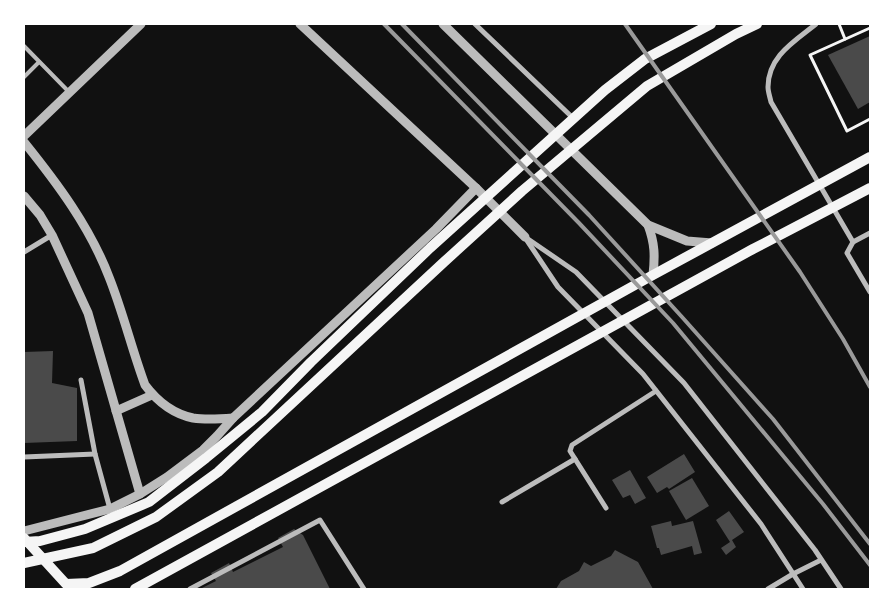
<svg xmlns="http://www.w3.org/2000/svg" width="894" height="613" font-family="Signika,sans-serif">
<style>
.building{fill:#4a4a4a}
.lines{fill:none;stroke-linecap:round;stroke-linejoin:round}
.path{stroke:#f5f5f5;stroke-width:3}
.service{stroke:#bcbcbc;stroke-width:4}
.minor{stroke:#bcbcbc;stroke-width:5}
.tertiary{stroke:#bcbcbc;stroke-width:9}
.secondary{stroke:#f5f5f5;stroke-width:10}
.rail{stroke:#9a9a9a;stroke-width:4}
</style>
<rect width="100%" height="100%" fill="#111"/>
<g class="building">
<path d="M870 36V102L858 109 828 55Z"/>
<path d="M53 351 52 383 77 388V441L24 443V352Z"/>
<path d="M684 454 695 472 669 489 667 487 657 493 647 477Z"/>
<path d="M630 470 646 498 635 504 630 495 623 498 612 480Z"/>
<path d="M692 478 709 506 686 520 669 491Z"/>
<path d="M729 511 744 532 732 540 736 547 726 555 721 548 730 542 716 520Z"/>
<path d="M671 521 672 526 693 521 702 553 694 555 692 546 661 555 659 548H657L651 526Z"/>
<path d="M294 529 303 535 330 589H200L216 581 211 573 229 563 233 572 283 547 278 538Z"/>
<path d="M615 550 638 562 653 589H556L561 581 579 571 584 562 591 566 611 556Z"/>
</g>
<g class="lines">
<g class="path">
<path d="M839 24 845 39"/>
<path d="M870 28 810 55 847 131 870 119"/>
</g>
<g class="service">
<path d="M24 46 69 92"/>
<path d="M24 77 39 62"/>
</g>
<g class="minor">
<path d="M475 24 574 119"/>
<path d="M816 24C795 41 768 56 768 87 768 92 770 97 771 102L853 242"/>
<path d="M870 233 853 242 847 253 870 292"/>
<path d="M525 237 576 272 684 383 815 550 841 589"/>
<path d="M526 239 558 287 643 374 761 524 803 589"/>
<path d="M24 252 52 235"/>
<path d="M81 380 95 454 110 509"/>
<path d="M24 457 95 454"/>
<path d="M502 502 575 459"/>
<path d="M606 508 570 451 572 445 656 391"/>
<path d="M190 589 320 520 364 589"/>
<path d="M768 589 793 574 821 560"/>
</g>
<g class="tertiary">
<path d="M300 24 476 188 525 237"/>
<path d="M443 24 648 225 687 241 712 243"/>
<path d="M24 136 141 24"/>
<path d="M24 142C57 183 90 227 109 277 123 312 132 350 145 385 157 401 174 414 193 418 206 420 220 419 233 418"/>
<path d="M24 196 40 215 52 235 88 313 140 494"/>
<path d="M648 225C655 244 655 256 653 275"/>
<path d="M116 411 152 395"/>
<path d="M24 531 110 509 140 494 167 477 203 450 217 436 233 418 436 229 476 188"/>
</g>
<g class="secondary">
<path d="M24 538 66 584 89 583 120 571 653 275 870 157"/>
<path d="M24 542 40 541 85 529 149 502 206 458 262 412 311 362 430 248 605 90 645 59 711 24"/>
<path d="M24 563 93 548 156 517 218 472 444 262 522 191 647 86 736 34 757 24"/>
<path d="M135 589 753 249 870 188"/>
</g>
<g class="rail">
<path d="M384 24 579 223 673 323 823 504 870 565"/>
<path d="M402 24 589 215 682 317 773 419 870 544"/>
<path d="M625 24 800 272 843 339 870 387"/>
</g>
</g>
<rect width="894" height="613" fill="none" stroke="#ffffff" stroke-width="50"/>
</svg>
